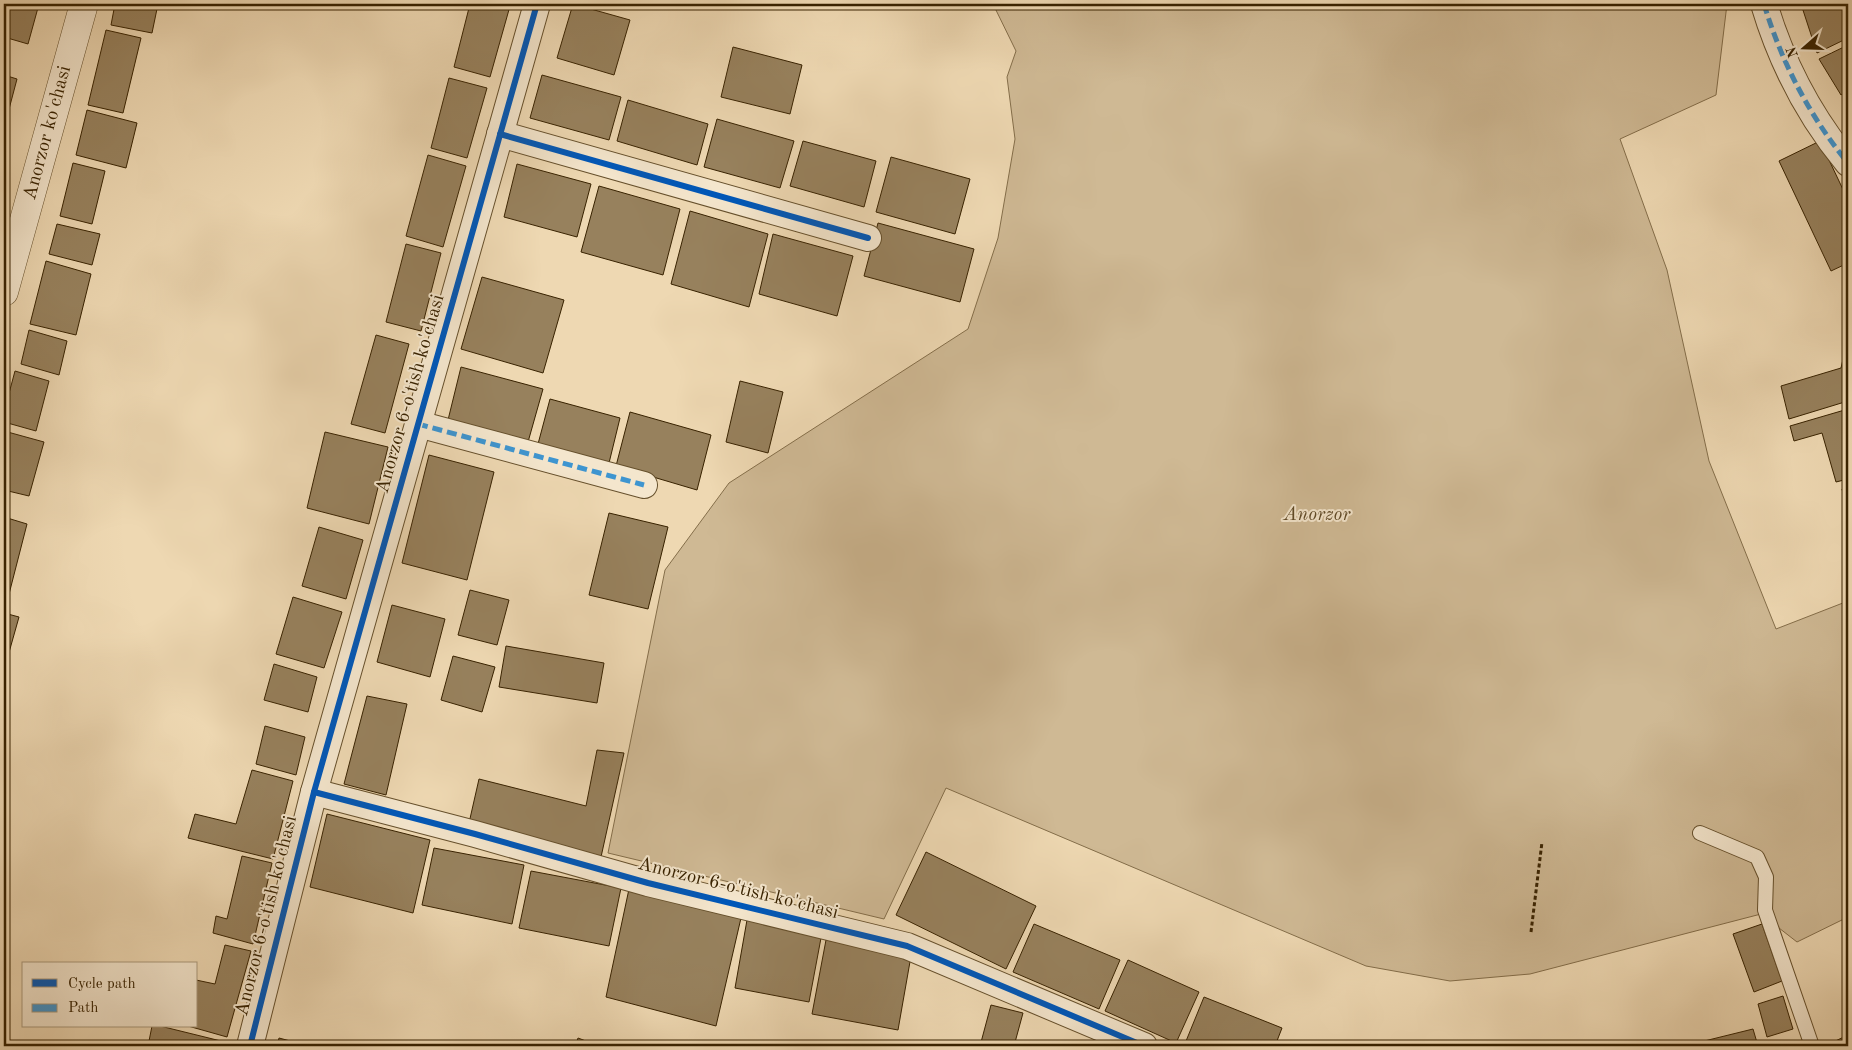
<svg xmlns="http://www.w3.org/2000/svg" width="1852" height="1050" font-family="'Old Standard TT',serif">
<style>
.green{fill:#cfb994;stroke:#846e4a}
.building{fill:#97815d;stroke:#382200}
.lines{fill:none;stroke-linecap:round;stroke-linejoin:round}
.service-casing{stroke:#66502c;stroke-width:16}
.minor-casing{stroke:#66502c;stroke-width:28}
.tertiary-casing{stroke:#66502c;stroke-width:29}
.path{stroke:#382200;stroke-width:3;stroke-dasharray:4 2.5;stroke-linecap:butt}
.service{stroke:#f4e6cd;stroke-width:14}
.minor{stroke:#f4e6cd;stroke-width:26}
.tertiary{stroke:#f4e6cd;stroke-width:28}
.quiet{stroke:#3e95d0;stroke-width:5;stroke-dasharray:10 5;stroke-linecap:butt}
.cycleway-casing{stroke:#f4e6cd;stroke-width:9}
.cycleway{stroke:#0057b8;stroke-width:6}
.labels{text-anchor:middle;dominant-baseline:central;stroke-width:4;stroke-linejoin:round;paint-order:stroke}
.street-label{font-size:19px;fill:#382200;stroke:#f4e6cd}
.park-label{font-size:19px;font-style:italic;fill:#5e4825;stroke:#f4e6cd}
</style>
<rect width="100%" height="100%" fill="#eed8b2"/>
<filter id="stains"><feTurbulence type="fractalNoise" baseFrequency=".004" numOctaves="4"/><feColorMatrix values="0 0 0 0 .2 0 0 0 0 .09 0 0 0 0 .02 0 0 0 .5 -.17"/></filter>
<radialGradient id="worn" r=".72"><stop offset=".6" stop-color="#630" stop-opacity="0"/><stop offset="1" stop-color="#630" stop-opacity=".3"/></radialGradient>
<path class="green" d="M993 4H1727L1716 95 1620 139 1667 270 1709 461 1776 629 1848 601V917L1797 942 1761 914 1530 974 1450 981 1366 966 946 788 884 919 608 853 665 570 729 483 968 329 998 238 1015 139 1007 77 1016 51Z"/>
<g class="building">
<path d="M4 4H39L28 44 4 37Z"/>
<path d="M115 4H158L152 33 111 25Z"/>
<path d="M470 4 510 6 490 77 454 67Z"/>
<path d="M573 4 630 20 614 75 557 58Z"/>
<path d="M1801 4H1848V38L1817 53Z"/>
<path d="M106 30 141 38 123 113 88 105Z"/>
<path d="M1848 45V90L1841 95 1819 59Z"/>
<path d="M733 47 802 65 790 114 721 97Z"/>
<path d="M4 75 17 79 4 128Z"/>
<path d="M542 75 621 97 609 140 530 118Z"/>
<path d="M449 78 487 88 467 158 431 148Z"/>
<path d="M628 100 708 124 697 165 617 141Z"/>
<path d="M87 110 137 123 126 168 76 155Z"/>
<path d="M717 119 794 141 780 188 704 167Z"/>
<path d="M803 141 876 161 864 207 790 186Z"/>
<path d="M1820 141 1848 200V263L1831 271 1779 161Z"/>
<path d="M428 155 466 166 443 247 406 236Z"/>
<path d="M891 157 970 179 955 234 876 212Z"/>
<path d="M73 163 105 171 92 224 60 216Z"/>
<path d="M517 164 591 184 577 237 504 217Z"/>
<path d="M599 186 680 209 663 275 581 252Z"/>
<path d="M690 211 768 234 749 307 671 284Z"/>
<path d="M878 223 974 249 960 302 864 276Z"/>
<path d="M57 224 100 234 92 265 49 254Z"/>
<path d="M773 234 853 256 837 316 759 294Z"/>
<path d="M406 244 441 253 421 331 386 322Z"/>
<path d="M46 261 91 274 76 335 30 324Z"/>
<path d="M482 277 564 300 543 373 461 349Z"/>
<path d="M29 330 67 341 59 375 21 364Z"/>
<path d="M376 335 409 344 385 433 351 424Z"/>
<path d="M1848 337V401L1789 419 1781 386 1841 368Z"/>
<path d="M461 367 543 389 528 442 448 420Z"/>
<path d="M15 371 49 381 36 431 4 422V412Z"/>
<path d="M740 381 783 392 768 453 726 442Z"/>
<path d="M550 399 620 418 609 463 538 444Z"/>
<path d="M1848 409V479L1836 482 1822 433 1794 441 1790 426Z"/>
<path d="M630 412 711 435 697 490 616 466Z"/>
<path d="M4 431 44 442 29 496 4 490Z"/>
<path d="M325 432 388 447 369 524 307 508Z"/>
<path d="M429 455 494 472 467 580 402 563Z"/>
<path d="M1848 487V513L1842 489Z"/>
<path d="M609 513 668 527 648 609 589 595Z"/>
<path d="M4 517 27 524 8 598 4 597Z"/>
<path d="M319 527 363 540 346 599 302 586Z"/>
<path d="M470 590 509 600 497 645 458 635Z"/>
<path d="M293 597 342 612 324 668 276 654Z"/>
<path d="M392 605 445 619 430 677 377 662Z"/>
<path d="M4 613 19 617 8 656 4 655Z"/>
<path d="M506 646 604 663 597 703 499 687Z"/>
<path d="M453 656 495 667 482 712 441 700Z"/>
<path d="M4 660 9 662 4 683Z"/>
<path d="M274 664 317 677 308 712 264 700Z"/>
<path d="M367 696 407 704 386 795 344 784Z"/>
<path d="M265 726 305 737 296 775 256 764Z"/>
<path d="M597 750 624 753 601 857 469 823 479 779 586 806Z"/>
<path d="M252 770 293 781 273 859 188 838 195 814 236 824Z"/>
<path d="M327 814 430 840 413 913 310 887Z"/>
<path d="M434 848 524 865 512 924 422 905Z"/>
<path d="M926 852 1036 906 1006 969 896 915Z"/>
<path d="M242 856 272 863 253 944 213 933 216 916 227 919Z"/>
<path d="M531 871 621 888 609 946 519 928Z"/>
<path d="M629 889 741 918 716 1026 606 997Z"/>
<path d="M747 920 821 938 809 1002 735 988Z"/>
<path d="M1034 924 1120 960 1099 1009 1013 972Z"/>
<path d="M1762 924 1782 981 1754 992 1733 934Z"/>
<path d="M826 940 911 956 898 1030 812 1014Z"/>
<path d="M225 945 251 951 227 1037 188 1026H196V980L215 984Z"/>
<path d="M1128 960 1199 992 1176 1043 1105 1011Z"/>
<path d="M1783 996 1793 1029 1767 1037 1758 1004Z"/>
<path d="M1204 997 1282 1028 1275 1046H1184Z"/>
<path d="M991 1005 1023 1013 1014 1046H980Z"/>
<path d="M152 1026H160L225 1042 224 1046H148Z"/>
<path d="M1753 1029 1758 1046H1684Z"/>
<path d="M1848 1035V1046H1830L1829 1044Z"/>
<path d="M279 1038 309 1046H277Z"/>
<path d="M578 1038 599 1046H575Z"/>
</g>
<g class="lines">
<g class="service-casing">
<path id="service" d="M1700 833 1757 857 1766 877 1765 910 1812 1046"/>
</g>
<g class="minor-casing">
<g id="minor">
<path d="M1764 4C1781 61 1810 117 1848 163"/>
<path d="M500 134 868 238"/>
<path d="M418 424 644 485"/>
<path d="M314 792 475 834 648 883 907 946 1144 1046"/>
<path d="M250 1046 314 792 537 4"/>
</g>
</g>
<g class="tertiary-casing">
<path id="tertiary" d="M4 292 84 4"/>
</g>
<path class="path" d="M1531 932 1542 842"/>
<use href="#service" class="service"/>
<use href="#minor" class="minor"/>
<use href="#tertiary" class="tertiary"/>
<g class="quiet">
<path d="M1764 4C1781 61 1810 117 1848 163"/>
<path d="M418 424 644 485"/>
</g>
<g class="cycleway-casing">
<g id="cycleway">
<path d="M500 134 868 238"/>
<path d="M314 792 475 834 648 883 907 946 1144 1046"/>
<path d="M250 1046 314 792 537 4"/>
</g>
</g>
<use href="#cycleway" class="cycleway"/>
</g>
<g class="labels">
<g class="street-label">
<text transform="translate(48 133) rotate(-75)">Anorzor ko'chasi</text>
<text transform="translate(411 394) rotate(-74)">Anorzor 6-o'tish ko'chasi</text>
<text transform="translate(738 889) rotate(14)">Anorzor 6-o'tish ko'chasi</text>
<text transform="translate(267 916) rotate(-76)">Anorzor 6-o'tish ko'chasi</text>
</g>
<g class="park-label">
<text x="1317" y="515">Anorzor</text>
</g>
</g>
<rect width="1852" height="1050" fill="none" stroke="#eed8b2" stroke-width="20"/>
<rect x="5" y="5" width="1842" height="1040" fill="none" stroke="#382200" stroke-width="2.5"/>
<rect x="10" y="10" width="1832" height="1030" fill="none" stroke="#382200"/>
<rect x="22" y="962" width="175" height="65" fill="#f4e6cd" stroke="#a9987b"/>
<rect x="32" y="979" width="25" height="8" fill="#0057b8" stroke="#a9987b"/>
<text x="68" y="988" font-size="15" fill="#382200">Cycle path</text>
<rect x="32" y="1004" width="25" height="8" fill="#3e95d0" stroke="#a9987b"/>
<text x="68" y="1012" font-size="15" fill="#382200">Path</text>
<g transform="translate(1804 48) rotate(250)" stroke="#f4e6cd" stroke-width="4" paint-order="stroke">
<path d="M0-4L9 19L0 12L-9 19Z" fill="#382200"/>
<text y="-8" font-size="14" font-weight="bold" text-anchor="middle" fill="#382200">N</text>
</g>
<rect width="100%" height="100%" filter="url(#stains)"/>
<rect width="100%" height="100%" fill="url(#worn)"/>
</svg>
